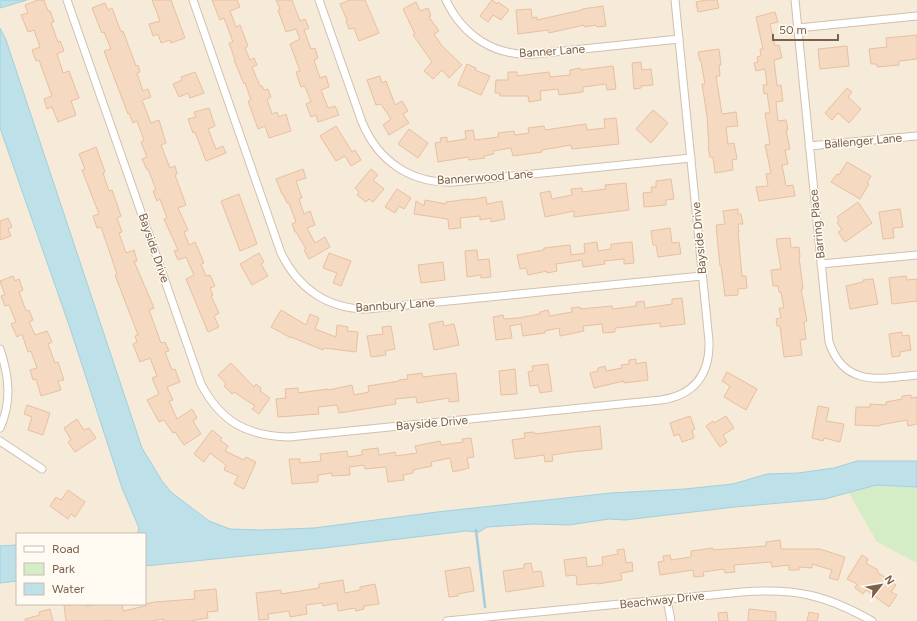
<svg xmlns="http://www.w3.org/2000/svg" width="917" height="621" font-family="Figtree,sans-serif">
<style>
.residential{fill:#f6ead9}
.green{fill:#d4edc7}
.water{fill:#bde0e9;stroke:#a3cfdc}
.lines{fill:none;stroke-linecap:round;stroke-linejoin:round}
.stream{stroke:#a3cfdc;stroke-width:2.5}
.building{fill:#f5d9c1;stroke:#e8c0a0}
.minor-casing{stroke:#d2c0af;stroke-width:9}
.minor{stroke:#fff;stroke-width:7}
.labels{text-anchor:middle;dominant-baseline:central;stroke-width:3;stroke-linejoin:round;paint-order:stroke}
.street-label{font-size:12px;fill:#7b604b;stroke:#fffbf3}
</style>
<rect width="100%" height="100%" fill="#fef8eb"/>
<g class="residential">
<path d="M27 0H917V461H857L834 468 798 473 767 474 734 484 685 489 611 493 437 512 314 528 261 530 230 529 209 521 171 492 162 481 142 448 6 40 0 28V8Z"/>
<path d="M0 128 70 328 122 488 139 528 138 532 136 534H17V545L0 546Z"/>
<path d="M876 485 917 487V621H0V583L17 581V604H145V566L324 548 466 531 479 532 487 527 534 524 569 525 609 519 625 520 735 507 825 499Z"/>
</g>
<path class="green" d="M876 485 917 487V563L877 542 849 493Z"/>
<g class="water">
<path d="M0 0H27L0 8Z"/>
<path d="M0 28 6 40 142 448 162 481 171 492 209 521 230 529 261 530 314 528 437 512 611 493 685 489 733 484 767 474 798 473 834 468 857 461H917V487L876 485 825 499 735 507 625 520 609 519 569 525 534 524 487 527 479 532 466 531 324 548 145 566V534H136L138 532 139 528 122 488 70 328 0 128Z"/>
<path d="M17 545V581L0 583V546Z"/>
</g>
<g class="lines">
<path class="stream" d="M476 530 485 607"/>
</g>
<g class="building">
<path d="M38 0H44L48 11H50L54 22 51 23 58 42 60 41 64 51 57 54 63 73 69 71 79 98 71 101 76 115 58 122 52 107 47 109 44 99 52 96 39 60 36 61 32 50 40 47 34 30 28 32 21 15 28 13 25 5Z"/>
<path d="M152 0H171L185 38 171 43 170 40 161 43 158 34 153 36 149 24 160 21Z"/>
<path d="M212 0H237L240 7 230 11 236 27 240 25 248 46 245 48 250 60 254 58 257 65 252 67 260 86H262L264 90 268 89 271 97 267 99 272 114 277 112 279 117 286 114 291 131 269 138 265 126 258 129 248 101 251 100 245 83 244 84 234 60H235L229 43 233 42 224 18 220 20Z"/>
<path d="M276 0H292L300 21 305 19 309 28 304 30 311 49 315 48 318 58 314 60 320 78 326 76 329 87 321 90 328 108 335 106 339 115 318 122 316 115 311 117 306 104 311 102 305 86 301 87 296 72 300 71 290 44 300 39 296 29 286 32 278 10 280 9Z"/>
<path d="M350 0H365L379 33 359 41 354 28 349 29 346 21 347 20 340 4Z"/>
<path d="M492 0 497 4 498 2 509 10 501 20 493 15 488 22 480 16Z"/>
<path d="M707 0H717L719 8 698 12 696 2Z"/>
<path d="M416 2 420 11 428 8 431 16 429 17 439 31 434 34 442 46 462 65 449 78 442 70 433 79 424 71 432 62 413 35 415 34 403 9Z"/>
<path d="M105 3 108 10 112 8 121 32 123 31 136 66 138 65 140 72 137 73 143 91 148 89 151 97 142 100 151 123 159 120 163 133 166 143 161 145 170 168 175 166 177 174 175 175 186 205 178 208 188 230 184 232 189 245 195 242 204 263 201 264 206 276 210 275 215 286 210 288 213 295 211 296 219 313 214 316 219 327 208 332 186 279 194 275 186 257 178 260 174 251 178 250 164 219 167 218 160 199 157 201 153 191 156 190 148 169 147 170 142 159 147 157 141 142 144 140 137 121 133 123 129 113 128 114 104 51 111 49 104 32 102 33 92 8Z"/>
<path d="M603 6 606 26 597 27 596 25 584 27V25L549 33 548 30 518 34 516 10 531 9 532 18 537 17V20L582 10V9Z"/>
<path d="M775 12 778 22 770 24 775 46 779 45 782 58 774 60 777 86 781 85 783 101 776 102 778 121 786 120 788 130H786L790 149 785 150 788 164 782 165 786 186 793 185 795 196 759 201 756 187 768 186 766 174 771 173 765 145 770 144 765 113H770L767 93 764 94 763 85H767L765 69 756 71 754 63 758 62 757 57 761 56 760 49H763L756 17Z"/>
<path d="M917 35V59L899 61V65L877 67V64H871L869 49 887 47 886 38Z"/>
<path d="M847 46 849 66 820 69 818 49Z"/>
<path d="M719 49 721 65H719L720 76H716L722 114 736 112 738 126 726 127 728 144 734 143 737 159 732 160 733 170 715 173 713 157H710L708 147H709L707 116 702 84H705L701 61H700L698 52Z"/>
<path d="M641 62 642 70 651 69 653 85 641 86V88L634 89 632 63Z"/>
<path d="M467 64 476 68 475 70 490 76 481 95 458 85Z"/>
<path d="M613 66 616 89 607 90 606 84 583 87V92L559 95 558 89 540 91 541 100 529 102 528 96H500V93H495L496 80H508V72H517V76L549 72 550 77 570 75V70L580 68V70Z"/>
<path d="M195 72 204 93 190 98 188 93 179 97 173 84 182 80 181 77Z"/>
<path d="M380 76 382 83 386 81 395 105 402 101 408 111 403 114 409 123 389 135 383 125 391 119 381 104 376 105 367 80Z"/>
<path d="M847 88 852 92 848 97 861 109 849 123 838 113 832 120 825 113Z"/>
<path d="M209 108 215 126 208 129 216 149 223 146 226 153 206 161 195 132 193 133 188 119 196 117 194 112Z"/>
<path d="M653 110 668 123 651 143 636 129Z"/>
<path d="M616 118 619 144 572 149 571 145 542 150V152L513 156 511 148 493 151 494 154 484 156 485 158 469 160 468 157 438 162 435 143 441 142 440 138 447 137V142L466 139 465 131 473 130 475 140 499 137 498 133 514 131 515 135 529 133 528 128 544 126 545 130 586 124 587 130 605 128 604 119Z"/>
<path d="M336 126 352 152 355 150 361 160 351 166 345 156 336 161 320 136Z"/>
<path d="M409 129 428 143 418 158 398 144Z"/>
<path d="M96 147 105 172 103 173 109 191 112 190 121 216 117 218 122 232 119 233 126 253 134 250 137 261H134L154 308 149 310 161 343 165 342 169 351 165 352 172 370 175 369 180 382 167 387 173 400 169 401 177 419 192 409 197 418 193 421 201 434 184 445 175 432 173 433 164 420 159 422 147 400 159 394 152 378 157 376 150 358 140 362 133 344 137 342 135 336 138 335 115 275 117 274 101 227 97 228 93 216 99 214 82 170 85 169 79 154Z"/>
<path d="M847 162 871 176 867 183 869 184 860 199 831 182 837 174 839 175Z"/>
<path d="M303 169 306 178 296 181 302 198 299 199 304 214 310 211 315 225 307 228 315 243 325 237 330 247 309 259 304 250 306 249 296 232H295L292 224 296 222 289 203H287L283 194H282L276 179Z"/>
<path d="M371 169 378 175 373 180 384 189 373 202 369 199 366 202 357 195 359 192 355 188Z"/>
<path d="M671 179 674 199 666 200V205L644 207 643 193 652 192 651 187H656V181Z"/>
<path d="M626 183 629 210 574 217V211L545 217 540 193 550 191 552 199 572 195 571 189 582 188V192L606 189 605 185Z"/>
<path d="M397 189 411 198 404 209 399 206 395 213 385 207Z"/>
<path d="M239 194 257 244 240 251 221 201Z"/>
<path d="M486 197 487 204 502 201 505 219 491 222V218L480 220V216L460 218 461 228 449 229 448 219 414 214 416 201 424 206 425 200 446 204V202L469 199V200Z"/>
<path d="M858 202 872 223 845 242 838 232 842 230 837 222 839 220 837 217Z"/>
<path d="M738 209V214H741L743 224H738L739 232H738L742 276H746L747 288 738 289V295L725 296 721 266H720L719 257 716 225 725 224 723 211Z"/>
<path d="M900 209 903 227 893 228 894 238 883 239 879 212Z"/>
<path d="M8 218 12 227 8 229 11 236 0 240V221Z"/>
<path d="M670 228 672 243 679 242 681 254 658 257 656 245H653L651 231Z"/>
<path d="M790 238 791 248 799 247 800 257H799L803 289H801L807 321 804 322 806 339 800 340 802 355 784 357 780 326H777L776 319 781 318 779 308H784L781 292H779L778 286H773L771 270 781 269 776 239Z"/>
<path d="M597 242 598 251 611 249V244L632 242 634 263 624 264V259L604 261 605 264 583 267 582 260 556 264 557 271 547 273V271L528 275 526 268 520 269 517 255 544 250V248L570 245 571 255 585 253 584 244Z"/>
<path d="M477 250 478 260 489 259 491 277 481 278V275L467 277 465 251Z"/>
<path d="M259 253 264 262 261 264 268 276 252 285 240 264Z"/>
<path d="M329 253 351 261 341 286 333 283 337 273 323 268Z"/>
<path d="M443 262 445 280 421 283 418 265Z"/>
<path d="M13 276 15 281 19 279 23 290 19 292 26 311 29 310 33 320 29 322 35 335 47 331 52 342 48 344 55 363 58 362 64 380 58 381 61 390 41 396 36 379 33 380 30 370 37 368 31 351 28 352 22 334 17 337 11 324 16 322 9 305 5 306 1 296 5 295 0 281Z"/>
<path d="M906 276 907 280 917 279V301L892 304 889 278Z"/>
<path d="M873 279 878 304 850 309 846 286 863 282V280Z"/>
<path d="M682 298 685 324 660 327V323L615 328V332L603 333 602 324 583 326 584 331 560 336 559 328 545 331V333L523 336 521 324 510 326 512 338 496 340 493 317 503 315 504 319 518 318 540 314V312L548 310 550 316 572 312 571 308 580 307V309L612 306 613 309 636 306V302L644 301 645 308 672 304V299Z"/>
<path d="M281 310 306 325 310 314 319 318 315 329 336 337 337 325 348 327 347 331 358 332 356 352 324 348 323 350 291 337V338L271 327Z"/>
<path d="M443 321 444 326 454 324 459 345 434 350 429 324Z"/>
<path d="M391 326 395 349 385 351 386 355 371 357 367 336 383 334 382 327Z"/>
<path d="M902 332V336L909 335 911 350 900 352V356L892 357 889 334Z"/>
<path d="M636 359V364L646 362 648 380 624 383V381L594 388 590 373 598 371V368L605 366 606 371 622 368 621 365 629 364V360Z"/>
<path d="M231 363 254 387 256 384 261 388 260 391 270 398 259 414 252 409 255 406 234 392 232 394 224 386 226 384 218 375Z"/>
<path d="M548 364 552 391 540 393 538 385 530 386 528 372 533 371 532 366Z"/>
<path d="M515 369 517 394 501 395 499 371Z"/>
<path d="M727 372 757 389 746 410 724 397 730 386 722 381Z"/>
<path d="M422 373 423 377 456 373 459 401 449 402V398L417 403 416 397 395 399 396 404 339 413 337 405 318 407 319 414 278 417 276 399 286 398 285 389 298 388V393L328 389 329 390 352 385 354 395 369 392 368 386 399 381V380L408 379 407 375Z"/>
<path d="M911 395V398L917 397V424L908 426 907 420 880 425V426L855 425 856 407H870V404L886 405V402L902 399V396Z"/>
<path d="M27 405 50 413 43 435 28 430 32 417 24 414Z"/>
<path d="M818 406 829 408 826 421 844 424 840 442 824 438 823 441 812 438Z"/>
<path d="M690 416 695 429 692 430 694 438 682 442 679 434 674 436 670 423Z"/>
<path d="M726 416 734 428 723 435 727 442 720 447 706 426 713 421 714 423Z"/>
<path d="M77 419 84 430 89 428 96 438 75 452 68 442 71 440 64 428Z"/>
<path d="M600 426 602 449 572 452 552 455 553 461 545 462 544 455 515 459 512 440 525 438 524 433 534 432 535 434Z"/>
<path d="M212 430 222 438 220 440 228 446 225 451 244 460 246 457 256 462 244 489 234 484 238 476 224 470 226 465 210 453 204 462 194 454Z"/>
<path d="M471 438 474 457 467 458 469 468 453 472 450 458 431 462 432 466 413 470V473L403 475 404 480 388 482 386 467 365 469 364 465 349 467 350 475 332 476V473L318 475V482L292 484 289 459H300V463L321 461 320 454 347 451 348 457 362 455V450L378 448 379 455 395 452 396 456 417 453 415 446 440 441 441 445 463 442 462 439Z"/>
<path d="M68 490 85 502 75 517 71 514 68 519 50 506 56 497 61 500Z"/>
<path d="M780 540 781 549H820L845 557 838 580 829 578 832 570 812 564V568L799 567V570H789V565L772 567 771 562 734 565 735 572 725 573 724 569 703 572 704 576 694 577 693 570 660 575 658 562 664 561 663 556 670 555 671 560 691 557V551L713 548V550L766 546V542Z"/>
<path d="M624 549 626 563 632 562 633 571 621 573 622 580 598 584V583L577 585 576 575 566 576 564 560 586 557 587 567 603 565 602 557 618 554 617 550Z"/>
<path d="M862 555 868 559 866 563 878 570 877 572 896 585 891 592 897 595 889 607 866 590 863 594 855 588 857 584 847 579Z"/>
<path d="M531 563 533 572 541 571 544 586 506 592 503 571 524 568V564Z"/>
<path d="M470 567 474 591 458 594V596L449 597 445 571Z"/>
<path d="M343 580 345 593 360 590V587L375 584 379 604 364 606V609L356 611 355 608 338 611 337 603 323 606 322 603 306 605 307 614 290 617 289 611 268 614 269 619 259 620 256 593 281 590V594L319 588V584Z"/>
<path d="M216 589 218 611 207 612 208 618 190 621H163V619L152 621H113L112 620 105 621H66L64 605 87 604V606L98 604H122L123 611 145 606 144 604 155 602 195 599 194 591Z"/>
<path d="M50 609 53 621H25V619L40 615 39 612Z"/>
<path d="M749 609 776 612V621H748Z"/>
<path d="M727 612 728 621H719L718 613Z"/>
<path d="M809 612 819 614 817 621H807Z"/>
</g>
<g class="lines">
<g class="minor-casing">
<g id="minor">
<path d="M67 0 201 384C221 422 247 436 289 437L661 400C695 395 710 374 709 341L675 0"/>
<path d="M193 0 281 253C298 288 327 309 367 309L702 276"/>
<path d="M319 0 362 122C378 161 411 184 454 182L691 158"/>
<path d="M446 0C463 36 495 57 535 54L679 39"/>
<path d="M795 0 829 342C844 387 879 379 917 375"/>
<path d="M798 28 917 16"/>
<path d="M809 146 917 136"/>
<path d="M821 264 917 255"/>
<path d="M0 349C9 376 12 402 0 428"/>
<path d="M0 441 42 469"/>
<path d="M667 599 671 621"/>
<path d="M447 621 742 592C796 588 826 595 872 621"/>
</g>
</g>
<use href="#minor" class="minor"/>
</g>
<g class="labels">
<g class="street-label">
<text transform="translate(552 51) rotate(-4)">Banner Lane</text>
<text transform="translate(863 141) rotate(-5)">Ballenger Lane</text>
<text transform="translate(485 177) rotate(-4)">Bannerwood Lane</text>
<text transform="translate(817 224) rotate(-96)">Barring Place</text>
<text transform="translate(699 238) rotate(-95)">Bayside Drive</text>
<text transform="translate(154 248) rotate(71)">Bayside Drive</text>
<text transform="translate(395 305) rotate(-4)">Bannbury Lane</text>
<text transform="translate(432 423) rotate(-5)">Bayside Drive</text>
<text transform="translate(662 600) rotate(-6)">Beachway Drive</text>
</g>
</g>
<rect x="16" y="533" width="130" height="72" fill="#fffbf3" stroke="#cabdb0"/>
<rect x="24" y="546" width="20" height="6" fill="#ffffff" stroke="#cabdb0"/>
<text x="52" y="553" font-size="12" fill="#7b604b">Road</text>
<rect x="24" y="563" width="20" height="12" fill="#d4edc7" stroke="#cabdb0"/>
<text x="52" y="573" font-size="12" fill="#7b604b">Park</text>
<rect x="24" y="583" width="20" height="12" fill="#bde0e9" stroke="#cabdb0"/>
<text x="52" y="593" font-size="12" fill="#7b604b">Water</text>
<g transform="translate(881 585) rotate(59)" stroke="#fffbf3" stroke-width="3" paint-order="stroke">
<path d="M0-3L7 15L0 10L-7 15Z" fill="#7b604b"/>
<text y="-6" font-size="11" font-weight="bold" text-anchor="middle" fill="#7b604b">N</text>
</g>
<path d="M773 34v6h65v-6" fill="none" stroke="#7b604b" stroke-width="2"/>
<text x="779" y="34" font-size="12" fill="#7b604b" stroke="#fffbf3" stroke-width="3" paint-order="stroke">50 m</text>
</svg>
